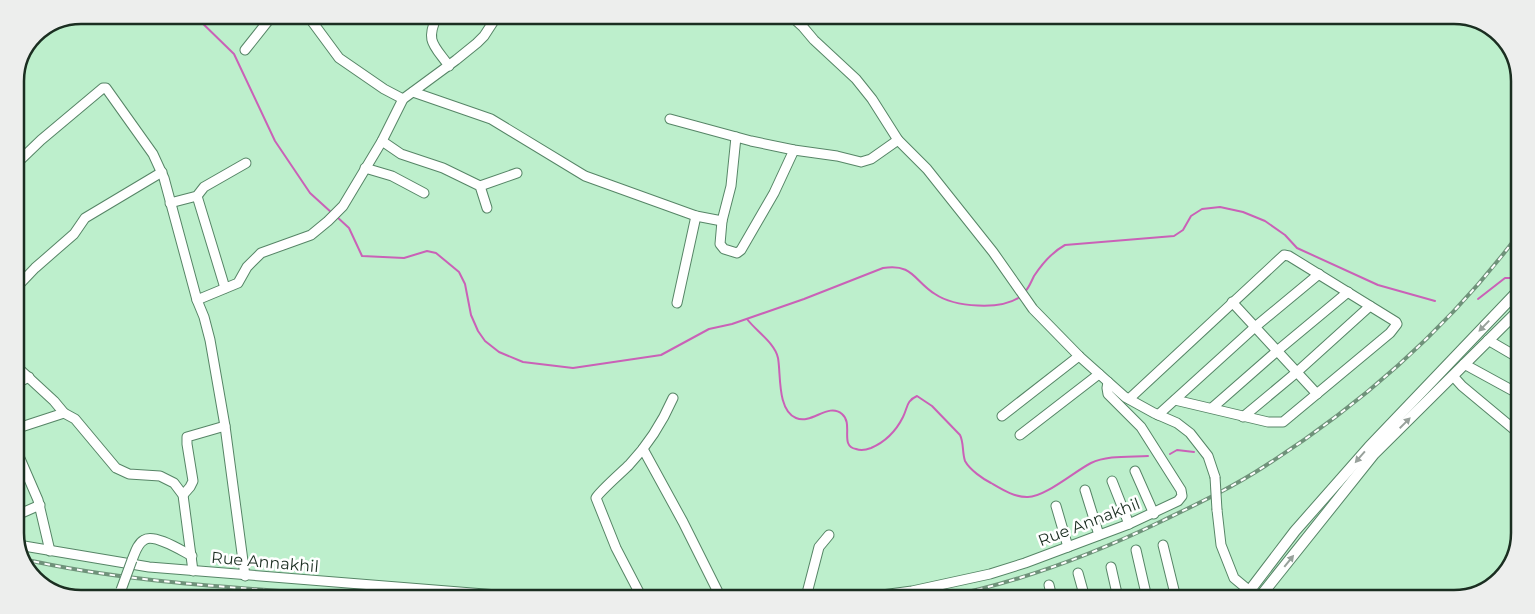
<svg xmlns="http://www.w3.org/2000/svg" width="1535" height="614" font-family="Montserrat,sans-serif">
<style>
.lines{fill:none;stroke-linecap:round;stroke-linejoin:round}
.stream{stroke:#ca61b7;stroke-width:2}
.minor-casing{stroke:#568566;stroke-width:11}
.major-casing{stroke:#568566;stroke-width:12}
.minor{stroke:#fff;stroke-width:9}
.major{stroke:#fff;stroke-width:10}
.rail-casing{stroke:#6f927a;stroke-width:4}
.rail{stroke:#fff;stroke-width:2;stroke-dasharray:5.5;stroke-linecap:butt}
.minor-bridge-casing{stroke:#568566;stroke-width:11;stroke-linecap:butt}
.minor-bridge{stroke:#fff;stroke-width:9}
.oneway{fill:#98a19b}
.labels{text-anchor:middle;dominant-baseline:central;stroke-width:5;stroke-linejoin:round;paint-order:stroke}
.street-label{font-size:16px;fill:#1b2e21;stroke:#fff}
.rim{fill:none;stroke:#1b2e21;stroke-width:2.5}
</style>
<rect width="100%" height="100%" fill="#bdefcc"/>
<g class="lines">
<g class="stream">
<path d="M194 15 234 54 275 141 310 193 332 213"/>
<path d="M336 216 349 228 362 256 404 258 427 251 436 253 459 272 465 284 471 315 478 331 485 341 499 352 523 362 573 368 661 355 709 329 732 324 804 299 883 268C913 263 914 281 935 294 954 307 1002 311 1021 296"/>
<path d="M1024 293C1029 288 1031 282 1034 276 1042 264 1052 252 1065 245L1174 236 1183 230 1191 216 1202 209 1220 207 1243 212 1265 221 1285 235 1297 248 1378 285 1435 301"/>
<path d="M1478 299 1505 278H1518"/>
<path d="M747 319C756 331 775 343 778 358 781 374 777 410 796 418 812 425 828 402 842 414 854 424 839 446 856 449 861 451 866 450 871 448 885 442 896 431 903 417 908 407 906 401 917 396L932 406 960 435C964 443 962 452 965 461 970 470 983 479 991 483 1003 490 1014 497 1027 497 1044 498 1075 471 1091 463 1107 455 1130 457 1148 456"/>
<path d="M1170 454 1177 450 1194 452"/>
</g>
<g class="minor-casing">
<g id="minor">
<path d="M308 16 339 58 384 89 403 99"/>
<path d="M437 16C425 42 434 45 449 66"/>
<path d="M792 17 803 27 814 40 856 79 872 99 898 140 927 169 993 252 1033 309 1079 356 1125 397 1154 413 1177 423 1190 433 1208 456 1215 477"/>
<path d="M245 50 272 16"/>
<path d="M413 92 491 119 585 176 696 216 722 221"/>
<path d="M670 119 751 141 794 150 837 156 861 162 871 159 898 140"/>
<path d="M736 137 731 186 722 221 720 244 724 249 737 253 741 250 774 193 794 150"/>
<path d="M382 141 401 154 443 168 480 186 487 208"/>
<path d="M15 165 41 140 103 88H106L153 154 164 178 197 300 204 317 210 340 225 426 245 576"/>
<path d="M365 168 392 176 424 193"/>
<path d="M480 186 517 173"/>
<path d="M197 196 225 288"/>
<path d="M170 203 197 196 204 187 246 163"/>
<path d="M15 289 35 268 74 234 85 218 162 172"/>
<path d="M197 300 238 283 247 267 261 253 311 235 328 221 343 206 382 141 403 99 456 60 477 43 484 36 497 16"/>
<path d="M1232 302 1317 394"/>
<path d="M677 303 696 216"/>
<path d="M1488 340 1517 357"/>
<path d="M1464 364 1517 393"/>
<path d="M15 365 54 401 64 413 75 419 116 468 129 474 160 476 174 483 183 495 193 571"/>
<path d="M1453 376 1462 386 1516 431"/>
<path d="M15 384 29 377"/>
<path d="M1129 399 1284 255 1289 256 1396 322 1397 324 1390 333 1283 422H1268L1175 400"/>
<path d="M1212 408 1277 351 1348 292"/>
<path d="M1158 415 1255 327 1319 274"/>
<path d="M1002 416 1079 356"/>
<path d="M1243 417 1297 372 1370 306"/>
<path d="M15 429 64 413"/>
<path d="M1020 435 1099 374"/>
<path d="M15 447 38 500 50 551"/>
<path d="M643 449 683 522 720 596"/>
<path d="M1135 471 1154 514"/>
<path d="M1112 481 1129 524"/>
<path d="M1085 490 1099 535"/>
<path d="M183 495 190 487 193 481 187 444V437L225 426"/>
<path d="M1056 506 1068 547"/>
<path d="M1217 510 1221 545 1234 578 1258 598"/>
<path d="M15 516 40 505"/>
<path d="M18 545 149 567 510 596"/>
<path d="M1163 545 1176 598"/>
<path d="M1136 550 1147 598"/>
<path d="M132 560C135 553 137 544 144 540 154 533 182 551 192 556"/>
<path d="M1111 567 1118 598"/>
<path d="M1078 573 1085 598"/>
<path d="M1049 585 1052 598"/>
<path d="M641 596 616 548 596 498C599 492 623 471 629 465 648 445 662 423 673 398"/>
<path d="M806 597 819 547 829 535"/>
<path d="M867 597 912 591 990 574 1025 563 1129 524 1178 501 1182 496 1181 490 1141 427 1108 394 1107 388 1108 382"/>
<path d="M977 597H980"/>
</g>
</g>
<g class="major-casing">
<g id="major">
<path d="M1244 598 1295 531 1369 447 1518 291"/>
<path d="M1259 598 1374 454 1518 311"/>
</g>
</g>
<use href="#minor" class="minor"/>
<use href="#major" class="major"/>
<g class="rail-casing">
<g id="rail">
<path d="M23 559C124 582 231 587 334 595"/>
<path d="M945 597C1020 582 1094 554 1162 521 1197 504 1233 487 1265 466 1362 404 1449 327 1518 235"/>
</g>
</g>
<use href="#rail" class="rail"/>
<g class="minor-bridge-casing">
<g id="minor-bridge">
<path d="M1215 477 1217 510"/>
<path d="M121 590 132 560"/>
</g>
</g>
<use href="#minor-bridge" class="minor-bridge"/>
</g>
<defs><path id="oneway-solid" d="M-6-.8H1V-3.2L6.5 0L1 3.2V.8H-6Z" transform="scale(1.25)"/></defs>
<g class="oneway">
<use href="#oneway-solid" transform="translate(1484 326) rotate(134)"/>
<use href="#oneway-solid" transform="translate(1405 423) rotate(-45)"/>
<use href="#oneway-solid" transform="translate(1360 457) rotate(131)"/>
<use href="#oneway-solid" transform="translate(1289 561) rotate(-51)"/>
</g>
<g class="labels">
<g class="street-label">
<text transform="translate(1089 522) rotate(-21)">Rue Annakhil</text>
<text transform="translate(265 562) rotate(5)">Rue Annakhil</text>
</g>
</g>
<path d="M0 0H1535V614H0ZM81 24H1454A57 57 0 0 1 1511 81V533A57 57 0 0 1 1454 590H81A57 57 0 0 1 24 533V81A57 57 0 0 1 81 24Z" fill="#edeeed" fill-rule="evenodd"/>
<path class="rim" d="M81 24H1454A57 57 0 0 1 1511 81V533A57 57 0 0 1 1454 590H81A57 57 0 0 1 24 533V81A57 57 0 0 1 81 24Z"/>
</svg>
